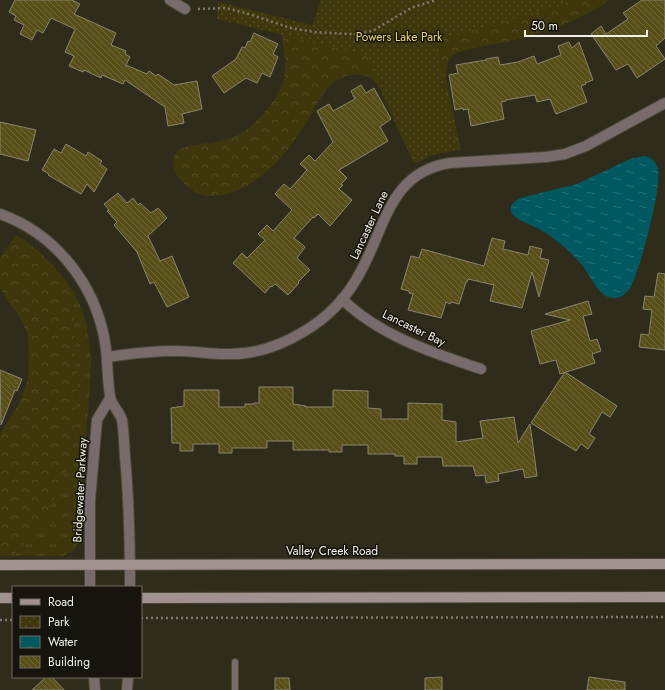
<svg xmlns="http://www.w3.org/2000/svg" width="665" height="690" font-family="Jost,sans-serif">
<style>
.grass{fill:url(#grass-tufts)}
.forest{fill:url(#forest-crowns)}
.park{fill:url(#park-dots)}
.water{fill:url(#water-ripples)}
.building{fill:url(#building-back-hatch);stroke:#898571}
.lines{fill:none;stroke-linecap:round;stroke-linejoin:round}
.service-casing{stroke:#4b4837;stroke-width:8}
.minor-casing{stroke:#4b4837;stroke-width:12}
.secondary-casing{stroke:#4b4837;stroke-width:12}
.path{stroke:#7e7b6c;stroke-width:2.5;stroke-dasharray:2 3;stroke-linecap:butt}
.service{stroke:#776c6b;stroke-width:6}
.minor{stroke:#776c6b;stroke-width:10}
.secondary{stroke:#a1918f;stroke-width:10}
.labels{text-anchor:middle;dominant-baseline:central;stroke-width:3;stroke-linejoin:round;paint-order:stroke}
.park-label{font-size:12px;fill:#ebd674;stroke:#16140d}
.street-label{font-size:12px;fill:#f3f1e6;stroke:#16140d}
</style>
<defs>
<pattern id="grass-tufts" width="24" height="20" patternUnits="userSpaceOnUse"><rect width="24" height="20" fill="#3f370c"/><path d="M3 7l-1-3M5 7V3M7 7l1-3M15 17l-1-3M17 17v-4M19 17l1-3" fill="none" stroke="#524b24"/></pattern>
<pattern id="forest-crowns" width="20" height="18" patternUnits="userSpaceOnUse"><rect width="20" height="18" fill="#3f370c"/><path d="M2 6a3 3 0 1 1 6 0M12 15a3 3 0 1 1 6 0" fill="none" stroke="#524b24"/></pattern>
<pattern id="park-dots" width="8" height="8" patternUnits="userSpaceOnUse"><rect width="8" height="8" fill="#3f370c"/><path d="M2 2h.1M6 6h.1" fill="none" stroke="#524b24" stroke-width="1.8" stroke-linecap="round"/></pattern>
<pattern id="water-ripples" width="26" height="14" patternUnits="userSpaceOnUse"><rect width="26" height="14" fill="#005960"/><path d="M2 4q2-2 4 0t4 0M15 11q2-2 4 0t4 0" fill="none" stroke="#267177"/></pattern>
<pattern id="building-back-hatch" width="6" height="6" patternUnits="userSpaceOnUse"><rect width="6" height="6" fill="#584e18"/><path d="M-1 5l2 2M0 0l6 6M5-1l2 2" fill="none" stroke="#70683a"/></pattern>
</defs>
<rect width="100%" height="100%" fill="#302c1b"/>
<path class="grass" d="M74 292 82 309 87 327 91 359 90 385 80 508V539L74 550 63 556H13C34 533 53 506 63 476 77 440 78 397 76 359 75 339 73 320 72 301Z"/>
<g class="forest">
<path d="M447 0H609C582 20 547 32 515 40 500 44 463 48 453 55 446 61 446 70 446 78L461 150C444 150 429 155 414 163L377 84C366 69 343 74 331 85 321 94 315 108 308 120 290 150 258 190 221 195 213 196 202 197 195 192 183 185 164 165 178 151 186 144 206 144 216 142 225 140 234 138 242 133 260 122 284 92 285 71 286 56 282 43 282 28L302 33Z"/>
<path d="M16 235C40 249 58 269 74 292L72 301C73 320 76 339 76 359 78 393 77 429 68 462 59 497 37 530 13 556H0V434L17 407 24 392 28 379 29 360 28 335 24 326 17 313 6 299 0 287V258Z"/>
</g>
<path class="park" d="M321 0H568L563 5 435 40 457 150 432 155 416 163 366 55 217 19 218 2 312 25Z"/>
<path class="water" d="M644 156C652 157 656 162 658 169 662 187 640 271 630 288 627 293 622 297 616 298 599 300 591 276 582 265 571 252 556 239 541 230 532 225 522 222 514 216 507 209 512 202 520 198L577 184 630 159Z"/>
<g class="building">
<path d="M15 0H72L80 4 74 14 116 33 111 45 126 51 125 54 130 57 126 65 147 74 149 71 156 76 158 74 174 85 197 81 202 109 182 114 184 123 168 126 165 107 125 80 123 84 102 75 101 78 84 70 83 72 69 66 74 56 65 52 75 29 51 18 43 33 37 30 32 40 20 34 24 25 14 20 16 16 9 12Z"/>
<path d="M642 0H665V38L656 46 665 59 637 78 628 64 616 70 591 34 601 26 606 34 628 19 623 13Z"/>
<path d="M254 33 278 44 273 54 278 57 270 77 262 73 257 83 246 78 224 93 212 76 236 59 242 47 245 48 248 41 250 42Z"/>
<path d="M569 42 572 48 579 42 593 80 585 83 586 84 581 86 587 102 556 114 550 99 537 102 535 95 506 100V101L501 102 504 119 471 126 468 109 463 110V108L455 110 449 75 458 73 456 65 486 60V59L498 57 500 65 518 62 534 56 537 64 561 55 558 46Z"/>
<path d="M361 85 366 93 374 88 391 119 380 127 388 141 339 170 347 178 341 184 343 185 339 189 352 200 330 226 318 214 314 218 313 217 294 238 305 247 297 258 310 270 298 282 299 283 288 295 275 284 272 287 271 286 265 293 233 263 242 253 247 258 265 240 258 234 267 225 273 231 292 210 275 194 284 184 290 189 307 170 300 164 309 155 315 161 333 142 317 111 329 104 333 111 355 99 351 91Z"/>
<path d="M0 122 36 130 28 161 0 154Z"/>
<path d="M66 144 86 156 88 152 102 161 100 164 107 169 94 192 87 184 81 194 48 175 49 174 42 170 54 149 61 153Z"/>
<path d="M118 193 127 203 133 198 138 205 140 203 151 213 158 208 167 218 148 236 160 261 172 256 189 297 167 307 154 282 150 284 137 252 114 225 117 222 107 211 109 210 104 204Z"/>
<path d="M492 238 505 241 503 249 528 255 530 246 542 249 540 258 549 260 539 297 532 272 522 308 490 301 494 285 468 279 467 282H466L459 304 451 302 450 304 446 302 441 318 408 310 413 294 409 293V291L401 289 411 256 419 258 422 249 484 266Z"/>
<path d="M658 273 665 274V350L639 347 641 334 649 335 652 310 643 309 645 296 654 297Z"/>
<path d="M588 301 592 314 583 316 590 341 597 339 601 351 592 354 595 363 560 374 556 360 540 364 531 331 570 320 545 314Z"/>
<path d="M0 370 22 379 17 391 15 390 1 425Z"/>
<path d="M565 372 617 406 610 417 602 412 589 434 595 438 588 449 581 444 576 451 531 423Z"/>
<path d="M259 387H293V404L306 406V407H333V390L368 391V408L381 409V419H408V403L442 404V420L456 422V442L483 438 480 421 514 417 518 443 530 424 537 476 525 478 523 469 498 474 499 481 486 483 485 475 476 476 473 466H443L442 457H417V464H404V456H395V454H368V445H342V452H329V450H293V441H267V448H232V453H219V444H193V451H180V443H172L171 408 184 406V390H219V407H245V404H254V403H259Z"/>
<path d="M46 677H52L64 690H32Z"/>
<path d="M442 677V690H425V678Z"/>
<path d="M589 677 625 682V690H587Z"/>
<path d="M275 678H289L290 690H275Z"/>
</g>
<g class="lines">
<g class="service-casing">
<path id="service" d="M235 662V690"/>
</g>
<g class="minor-casing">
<g id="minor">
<path d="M170 0 185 9"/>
<path d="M0 214C56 234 95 284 105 342 108 360 107 378 110 396 111 405 120 412 122 420 124 432 124 445 125 457 129 500 130 543 130 587"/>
<path d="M342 299C380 336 433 353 481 369"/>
<path d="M107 357C130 354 153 350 177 351 193 351 209 354 225 354 252 355 280 346 303 332 329 317 349 295 362 269 386 224 391 172 450 163L546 157 565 154 586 146 665 103"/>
<path d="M90 587V500L97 420 110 398"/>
<path d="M94 677 95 690"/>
<path d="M127 690 128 677"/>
</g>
</g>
<g class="secondary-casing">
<g id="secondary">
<path d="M0 565 665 564"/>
<path d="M0 598H13"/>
<path d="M141 598 665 597"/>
</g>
</g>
<g class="path">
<path d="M198 9 226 8 249 14 291 28 314 32 350 34H360L374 30 411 8 436 0"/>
<path d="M141 618 665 617"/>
<path d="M0 620H13"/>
</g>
<use href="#service" class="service"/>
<use href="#minor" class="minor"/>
<use href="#secondary" class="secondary"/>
</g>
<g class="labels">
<g class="park-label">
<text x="399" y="37">Powers Lake Park</text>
</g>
<g class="street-label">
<text transform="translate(369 225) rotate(-65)">Lancaster Lane</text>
<text transform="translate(414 328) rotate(26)">Lancaster Bay</text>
<text transform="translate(80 490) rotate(-87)">Bridgewater Parkway</text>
<text x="332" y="551">Valley Creek Road</text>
</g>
</g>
<rect x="12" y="586" width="130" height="92" fill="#16140d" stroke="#6e6c64"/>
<rect x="20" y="599" width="20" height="6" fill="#a1918f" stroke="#6e6c64"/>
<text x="48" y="606" font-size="12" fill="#f3f1e6">Road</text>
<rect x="20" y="616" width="20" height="12" fill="url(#park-dots)" stroke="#6e6c64"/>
<text x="48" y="626" font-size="12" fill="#f3f1e6">Park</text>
<rect x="20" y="636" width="20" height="12" fill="url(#water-ripples)" stroke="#6e6c64"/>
<text x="48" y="646" font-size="12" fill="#f3f1e6">Water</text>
<rect x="20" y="656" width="20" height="12" fill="url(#building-back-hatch)" stroke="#6e6c64"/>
<text x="48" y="666" font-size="12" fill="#f3f1e6">Building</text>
<path d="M525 30v6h122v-6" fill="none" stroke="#f3f1e6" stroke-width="2"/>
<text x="531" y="30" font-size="12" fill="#f3f1e6" stroke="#16140d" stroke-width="3" paint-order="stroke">50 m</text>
</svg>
